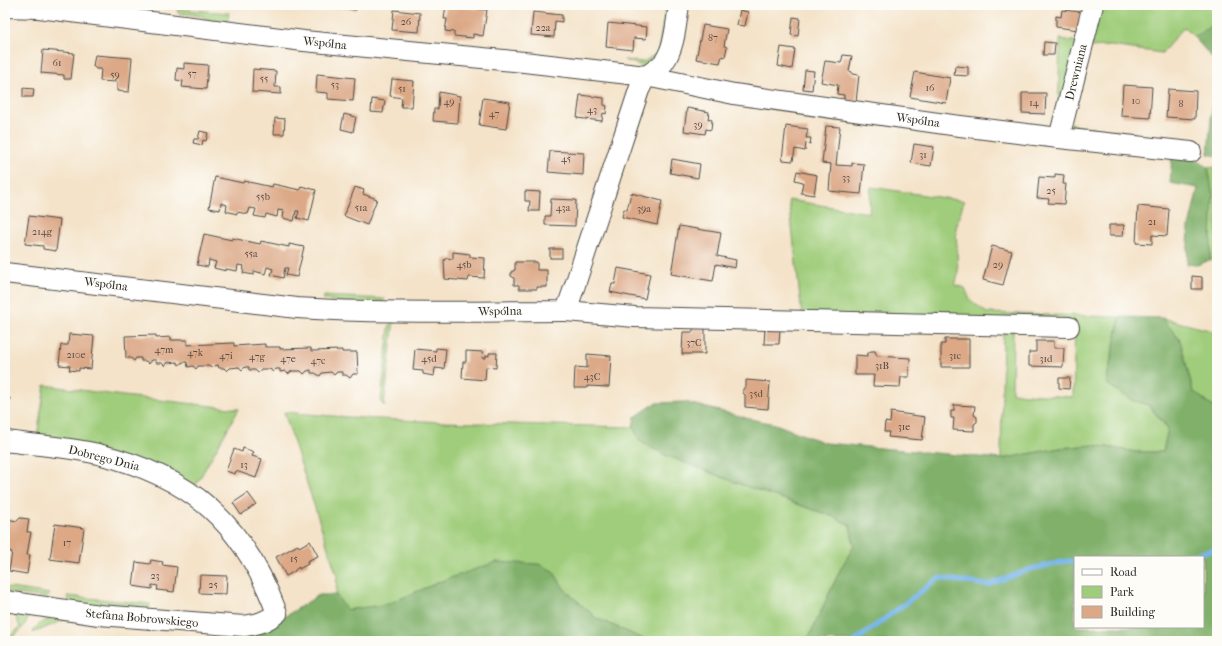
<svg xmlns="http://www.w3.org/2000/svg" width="1222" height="646" font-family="'IM FELL French Canon',serif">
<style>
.green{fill:#a0cd7b;stroke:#667c53}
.forest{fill:#80b06b;stroke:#566e4b;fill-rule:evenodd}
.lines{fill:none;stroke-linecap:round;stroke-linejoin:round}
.stream{stroke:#78b6eb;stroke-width:5}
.building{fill:#dca886}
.street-casing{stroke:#494743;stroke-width:22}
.street{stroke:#fff;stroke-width:20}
.labels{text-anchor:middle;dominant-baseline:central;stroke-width:3;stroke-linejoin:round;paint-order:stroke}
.number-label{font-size:10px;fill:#574a42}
.street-label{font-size:12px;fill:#2b2b2b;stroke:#fdfcf7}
</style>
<rect width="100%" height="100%" fill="#fdfcf7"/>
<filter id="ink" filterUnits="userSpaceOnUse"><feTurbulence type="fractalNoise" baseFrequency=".025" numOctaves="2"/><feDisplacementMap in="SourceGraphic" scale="8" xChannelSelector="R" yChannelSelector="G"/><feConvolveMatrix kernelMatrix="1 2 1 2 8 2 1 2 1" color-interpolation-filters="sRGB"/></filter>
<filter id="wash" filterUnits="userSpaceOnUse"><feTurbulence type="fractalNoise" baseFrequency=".012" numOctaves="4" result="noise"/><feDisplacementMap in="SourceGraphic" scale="16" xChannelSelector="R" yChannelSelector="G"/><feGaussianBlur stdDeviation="0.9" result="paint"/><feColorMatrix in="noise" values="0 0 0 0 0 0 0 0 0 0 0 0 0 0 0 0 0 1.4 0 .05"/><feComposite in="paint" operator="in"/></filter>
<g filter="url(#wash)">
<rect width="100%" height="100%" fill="#f4e3c9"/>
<g class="green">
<path d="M666 5H673L664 48 646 67 624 60 643 62 658 53Z"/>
<path d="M1097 5H1217V22L1194 37 1184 27 1162 53 1111 46 1086 47Z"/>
<path d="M177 9 229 13 227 24 212 22 201 16 178 13Z"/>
<path d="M1060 39 1078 42 1058 120Z"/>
<path d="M1070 122 1077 126 1135 133 1134 142 1071 131Z"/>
<path d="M1217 167V261L1210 260 1213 195 1208 168Z"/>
<path d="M871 187 964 201 956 227 958 275 955 285 965 288 970 300 987 313 1120 317 1106 383 1131 400 1148 405 1168 429 1163 452H1137L1094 445 1060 448 1001 459 1003 331 1013 330 1012 393 1073 397 1075 324 802 316 789 200 869 213Z"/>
<path d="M324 296 385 299 379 306 324 300Z"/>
<path d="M1162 318 1217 332V410L1193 391 1180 340Z"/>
<path d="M394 319 384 406 381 402 389 328 392 320Z"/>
<path d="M45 385 123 396 239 409 193 490 37 437Z"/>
<path d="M284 412C400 423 517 424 633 427L641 442 665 455 740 484 834 517 850 525 854 546 841 568 809 637 798 641H648L596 618 565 590 553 571 444 580 388 604 346 610 336 595 337 576Z"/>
<path d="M5 587 50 594 47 598 5 592Z"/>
<path d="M67 596 150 604 149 609 144 614 70 602Z"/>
<path d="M5 605C10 607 19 608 23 611 36 619 15 635 9 641H5L20 627 15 615 5 613Z"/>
<path d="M53 617 153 627 64 620 33 633C35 624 45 621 53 617Z"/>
</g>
<g class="forest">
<path d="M1217 22V156L1208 154 1216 62 1194 37Z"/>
<path d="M1172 156 1197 160 1208 168 1213 195 1210 260 1197 265 1187 264 1189 227 1198 188 1170 183Z"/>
<path d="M1120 317 1162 318 1180 340 1193 391 1217 410V641H798L809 637 841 568 854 546 850 525 834 517 740 484 665 455 641 442 633 427 635 417 656 403 685 402 750 419 775 424 825 443 1001 459 1060 448 1094 445 1137 452H1163L1168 428 1149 405 1131 400 1106 383ZM1075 557H1203V627H1075Z"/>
<path d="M496 562 539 564 553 571 565 590 596 618 648 641H251L250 633 273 624 319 595H336L347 610 388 604 444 580Z"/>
</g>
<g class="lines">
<g class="stream">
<path d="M1183 557 1217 549"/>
<path d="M855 641 939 578 988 585 1031 569 1067 561H1075"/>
</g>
</g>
<g id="blocks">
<g class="building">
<path d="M319 5H357L356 10 338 7 337 9Z"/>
<path d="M446 5 487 10 483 36 473 34V38L454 36V32L445 31 447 19H444Z"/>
<path d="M394 10 420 13 419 32 392 30Z"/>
<path d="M740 10 748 12 745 26 737 25Z"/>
<path d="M1062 10 1081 12 1079 30 1056 27V16L1061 17Z"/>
<path d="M533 12 562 15V22L555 21 554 37 531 35Z"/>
<path d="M793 17 800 18 798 36 791 35Z"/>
<path d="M608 23 647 27 646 39 634 38 633 50 606 47Z"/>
<path d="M703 25 727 29 724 46 727 47 725 57 722 56 720 63 696 59Z"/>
<path d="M1044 42 1055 43 1054 55H1043Z"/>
<path d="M781 47 795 49 792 69 778 66Z"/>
<path d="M43 50 74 53 71 79H64V75L41 73Z"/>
<path d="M95 55 132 58 129 92 117 91V82L100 81 101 69H96L93 66Z"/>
<path d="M843 55 852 56 849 71 852 72V74L859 75 856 102 844 99V95L837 94 838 85 821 82 825 61 841 63Z"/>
<path d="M184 63 208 65 206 89 182 87 183 81 176 80 177 68 184 69Z"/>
<path d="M955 66 968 67V76L954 75Z"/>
<path d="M253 69 276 71 275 87H281V94L252 92Z"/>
<path d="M805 70 814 71 812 90 803 89Z"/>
<path d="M915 72 950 78 946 103 910 97Z"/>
<path d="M317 74 355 78 353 101 328 99V93L316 92Z"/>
<path d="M392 79 414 81 412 107H401L402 98 390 96Z"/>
<path d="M1123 85 1152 87 1150 118 1121 116Z"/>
<path d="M23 88 34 89 33 97H23Z"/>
<path d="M1168 89 1196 91 1195 119 1166 117Z"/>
<path d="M439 92 460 96 458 123 433 121 434 109H438Z"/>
<path d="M1022 93H1046L1045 114 1022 113Z"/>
<path d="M580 95 604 98V105L607 106 606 114 603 113 602 121 577 118Z"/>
<path d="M483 98 510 102 506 129 479 125Z"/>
<path d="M372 99 385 101 383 113 371 112Z"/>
<path d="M687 108 709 112 708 119 712 120 711 130 706 129 705 134 684 131Z"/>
<path d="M344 114 356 117 353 132 341 129Z"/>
<path d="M275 118 285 119 284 134H274Z"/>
<path d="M786 126 808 129 806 138H811L810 144 806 143 805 151 795 149 793 161 782 160Z"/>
<path d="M826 126 840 127 836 165 852 166V163L864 164 861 194 829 191 831 164 822 163Z"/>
<path d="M200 131 208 133 206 141 203 140 202 145 193 143 194 139H198Z"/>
<path d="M914 144 934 147 931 166 911 163Z"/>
<path d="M550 151 584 153 583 175 548 172Z"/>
<path d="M672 159 700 164 698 178 670 173Z"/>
<path d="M797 171 817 175 814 195 801 193 803 182 795 180Z"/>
<path d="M1055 174 1064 175 1063 184H1066L1064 204 1048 203 1049 199 1037 198 1039 177 1055 178Z"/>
<path d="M215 177 243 183 244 181 272 187 273 184 300 190 301 186 316 190 309 221 297 218 299 211H296L294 221 283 218 284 211 278 210 277 217 266 214 265 218 254 216 256 209 250 208 248 214 237 212V214L226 211 227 205 221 203 220 210 209 208Z"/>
<path d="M355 187 364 190 363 194 377 199 367 225 344 216Z"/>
<path d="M525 191 540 192 539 211H529L530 201H525Z"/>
<path d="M631 193 662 201 657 225 622 217 624 209 627 210Z"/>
<path d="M551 199 576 200 575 226 545 225V216H550Z"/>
<path d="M1138 206 1169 209 1167 236 1152 235V244L1136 243Z"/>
<path d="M29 216 60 220 56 251 43 249V246L25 244Z"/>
<path d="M1109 225H1124L1123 236H1109Z"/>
<path d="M679 226 721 233 717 256 736 260 735 268 716 264 713 281 671 274Z"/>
<path d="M204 234 232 240V238L260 244 261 241 289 247V244L304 247 297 277 286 275 288 268H285L283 278 271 275 273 269 267 267 265 274 254 271V275L243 273 244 266 238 265 237 271 226 269V271L214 268 216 262 209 260 208 267 197 265Z"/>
<path d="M992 246 1012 251 1003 285 983 280Z"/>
<rect x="550" y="249" width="12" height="9"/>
<path d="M453 252 470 254V257L485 258 484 278 469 277 468 281 445 279 444 260 447 258 453 259Z"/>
<path d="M515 262H537V270H547V287H537V289H519V285H514V278L511 276V272L515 270Z"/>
<path d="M618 268 650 274 645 299 610 292 612 284H615Z"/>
<path d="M1192 276 1202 277V289H1192Z"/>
<path d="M693 327H705V354H682L683 332H693Z"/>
<path d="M765 328 780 329 779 344H764Z"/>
<path d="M69 334 94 336 91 369 79 368V371L69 370 70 366 59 365 61 345H68Z"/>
<path d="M156 335V338L171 337V340H187V345L234 343V346L265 344V347H280V349L311 348V351L342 350V352H357L358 374H353L350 378 346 375H342V372H337L334 375 331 372 322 373 320 376 315 373H311V370L307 371 304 374 301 371H292L288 374 285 371 280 372V369H276L273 372 270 369H261L258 373 255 370H249V367H245L242 370 239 367 230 368 227 371 224 368H219L218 365 214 366 212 368 208 366H198L196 369 193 366 188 367 187 362H183L179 365 177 362 167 363 165 366 162 363H156V360H152L149 364 146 361H141V358H136L134 361 131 358H126L125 336Z"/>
<path d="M945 339H969V367H941V344H945Z"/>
<path d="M1036 341H1054V348H1064L1063 367 1029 366V352H1036Z"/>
<path d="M436 348 446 349 444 369 435 368 434 376 423 374V371L413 370 415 349 436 351Z"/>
<path d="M466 351 483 352 482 358H486V355L489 356V353H497L496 368 486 367 485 380 462 378 463 362H466Z"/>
<path d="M871 351H875L877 356 910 358 909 377H901L900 387 873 386 874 375H855V355L867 356V354Z"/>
<path d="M587 354 611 356 609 387 587 386V388H574L575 367 587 368Z"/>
<path d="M1059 378H1070L1069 389 1059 388Z"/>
<path d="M746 380 770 382 768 409 745 407V395L743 393V389L746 387Z"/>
<path d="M5 397 10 398 6 421 5 420Z"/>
<path d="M954 405 975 406 974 415 977 417V422L974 424V431L953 430 954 418H951V411H954Z"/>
<path d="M891 412 925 417 922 440 888 437 889 432H884L885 422 890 423Z"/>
<path d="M243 448 254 452 252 456 262 459 256 478 236 471 235 474 226 471 234 449 242 452Z"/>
<path d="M248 493 256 504 241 515 233 503Z"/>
<path d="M20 518 29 519 27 532H31L27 555H30L27 574 9 571 12 552 8 551 5 554V521L7 519 17 521Z"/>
<path d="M55 524 84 528 79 563 50 559Z"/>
<path d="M310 541 318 556 307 561 308 564 299 569V567L295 570V571L286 576 276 557 298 545 299 547Z"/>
<path d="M151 560 163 562 162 565 177 567 174 592 157 590 158 586 152 585V589L133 586 136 562 150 564Z"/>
<path d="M200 575 227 576 226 594 199 593Z"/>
</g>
</g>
</g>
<g filter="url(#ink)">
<use href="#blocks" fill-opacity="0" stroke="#494743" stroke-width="1"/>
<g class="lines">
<g class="street-casing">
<g id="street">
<path d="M5 7 39 8 304 41 524 62 646 76 734 94 952 125 1059 138 1191 152"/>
<path d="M646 76C652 72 659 68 664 62 675 47 676 23 679 5"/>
<path d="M1059 138 1093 5"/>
<path d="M5 273 297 308C387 314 476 311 566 311L574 288 639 90 646 76"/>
<path d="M566 311 635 317 1069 327"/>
<path d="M5 441C36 445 68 447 98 454 191 476 244 524 277 613 266 622 257 624 244 626L99 615 5 601"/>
</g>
</g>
<use href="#street" class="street"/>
</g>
</g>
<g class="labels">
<g class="number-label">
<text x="406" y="22">26</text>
<text x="543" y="28">22a</text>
<text x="713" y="38">87</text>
<text x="57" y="63">61</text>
<text x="192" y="74">57</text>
<text x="115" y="75">59</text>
<text x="264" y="79">55</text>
<text x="335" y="85">53</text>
<text x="930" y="88">16</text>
<text x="402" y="89">51</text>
<text x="1136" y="101">10</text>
<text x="449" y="102">49</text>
<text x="1034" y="103">14</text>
<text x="1181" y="104">8</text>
<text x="592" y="110">43</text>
<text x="494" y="114">47</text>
<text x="698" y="125">39</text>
<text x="923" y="155">31</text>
<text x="566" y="159">45</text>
<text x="846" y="178">33</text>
<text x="1051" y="191">25</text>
<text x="263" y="197">55b</text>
<text x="361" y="208">51a</text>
<text x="563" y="208">43a</text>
<text x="644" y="209">39a</text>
<text x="1152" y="222">21</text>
<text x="42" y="232">214g</text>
<text x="251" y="254">55a</text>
<text x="464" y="265">45b</text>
<text x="998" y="265">29</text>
<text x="694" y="343">37C</text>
<text x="164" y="350">47m</text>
<text x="195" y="353">47k</text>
<text x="76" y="355">210e</text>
<text x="226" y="356">47i</text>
<text x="955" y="356">31c</text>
<text x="257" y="357">47g</text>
<text x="288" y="359">47e</text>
<text x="429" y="359">45d</text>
<text x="1046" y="359">31d</text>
<text x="318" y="361">47c</text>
<text x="882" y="366">31B</text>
<text x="592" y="377">43C</text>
<text x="756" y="394">35d</text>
<text x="904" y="427">31e</text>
<text x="244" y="465">13</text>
<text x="67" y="543">17</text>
<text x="294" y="559">15</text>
<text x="155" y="576">23</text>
<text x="213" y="585">25</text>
</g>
<g class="street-label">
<text transform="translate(325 43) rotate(6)">Wspólna</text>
<text transform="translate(1076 72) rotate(-76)">Drewniana</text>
<text transform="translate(918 120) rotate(8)">Wspólna</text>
<text transform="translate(106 284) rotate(7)">Wspólna</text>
<text transform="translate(500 311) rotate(-1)">Wspólna</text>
<text transform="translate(104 458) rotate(14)">Dobrego Dnia</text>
<text transform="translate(142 618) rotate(5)">Stefana Bobrowskiego</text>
</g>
</g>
<rect width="1222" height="646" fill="none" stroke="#fdfcf7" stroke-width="20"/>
<rect x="1074" y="556" width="130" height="72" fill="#fdfcf7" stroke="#a9a8a5"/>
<rect x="1082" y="569" width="20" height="6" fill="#ffffff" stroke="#a9a8a5"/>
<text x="1110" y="576" font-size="12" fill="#2b2b2b">Road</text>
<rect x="1082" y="586" width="20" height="12" fill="#a0cd7b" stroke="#a9a8a5"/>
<text x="1110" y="596" font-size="12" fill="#2b2b2b">Park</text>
<rect x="1082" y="606" width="20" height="12" fill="#dca886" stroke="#a9a8a5"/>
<text x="1110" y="616" font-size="12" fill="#2b2b2b">Building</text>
</svg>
